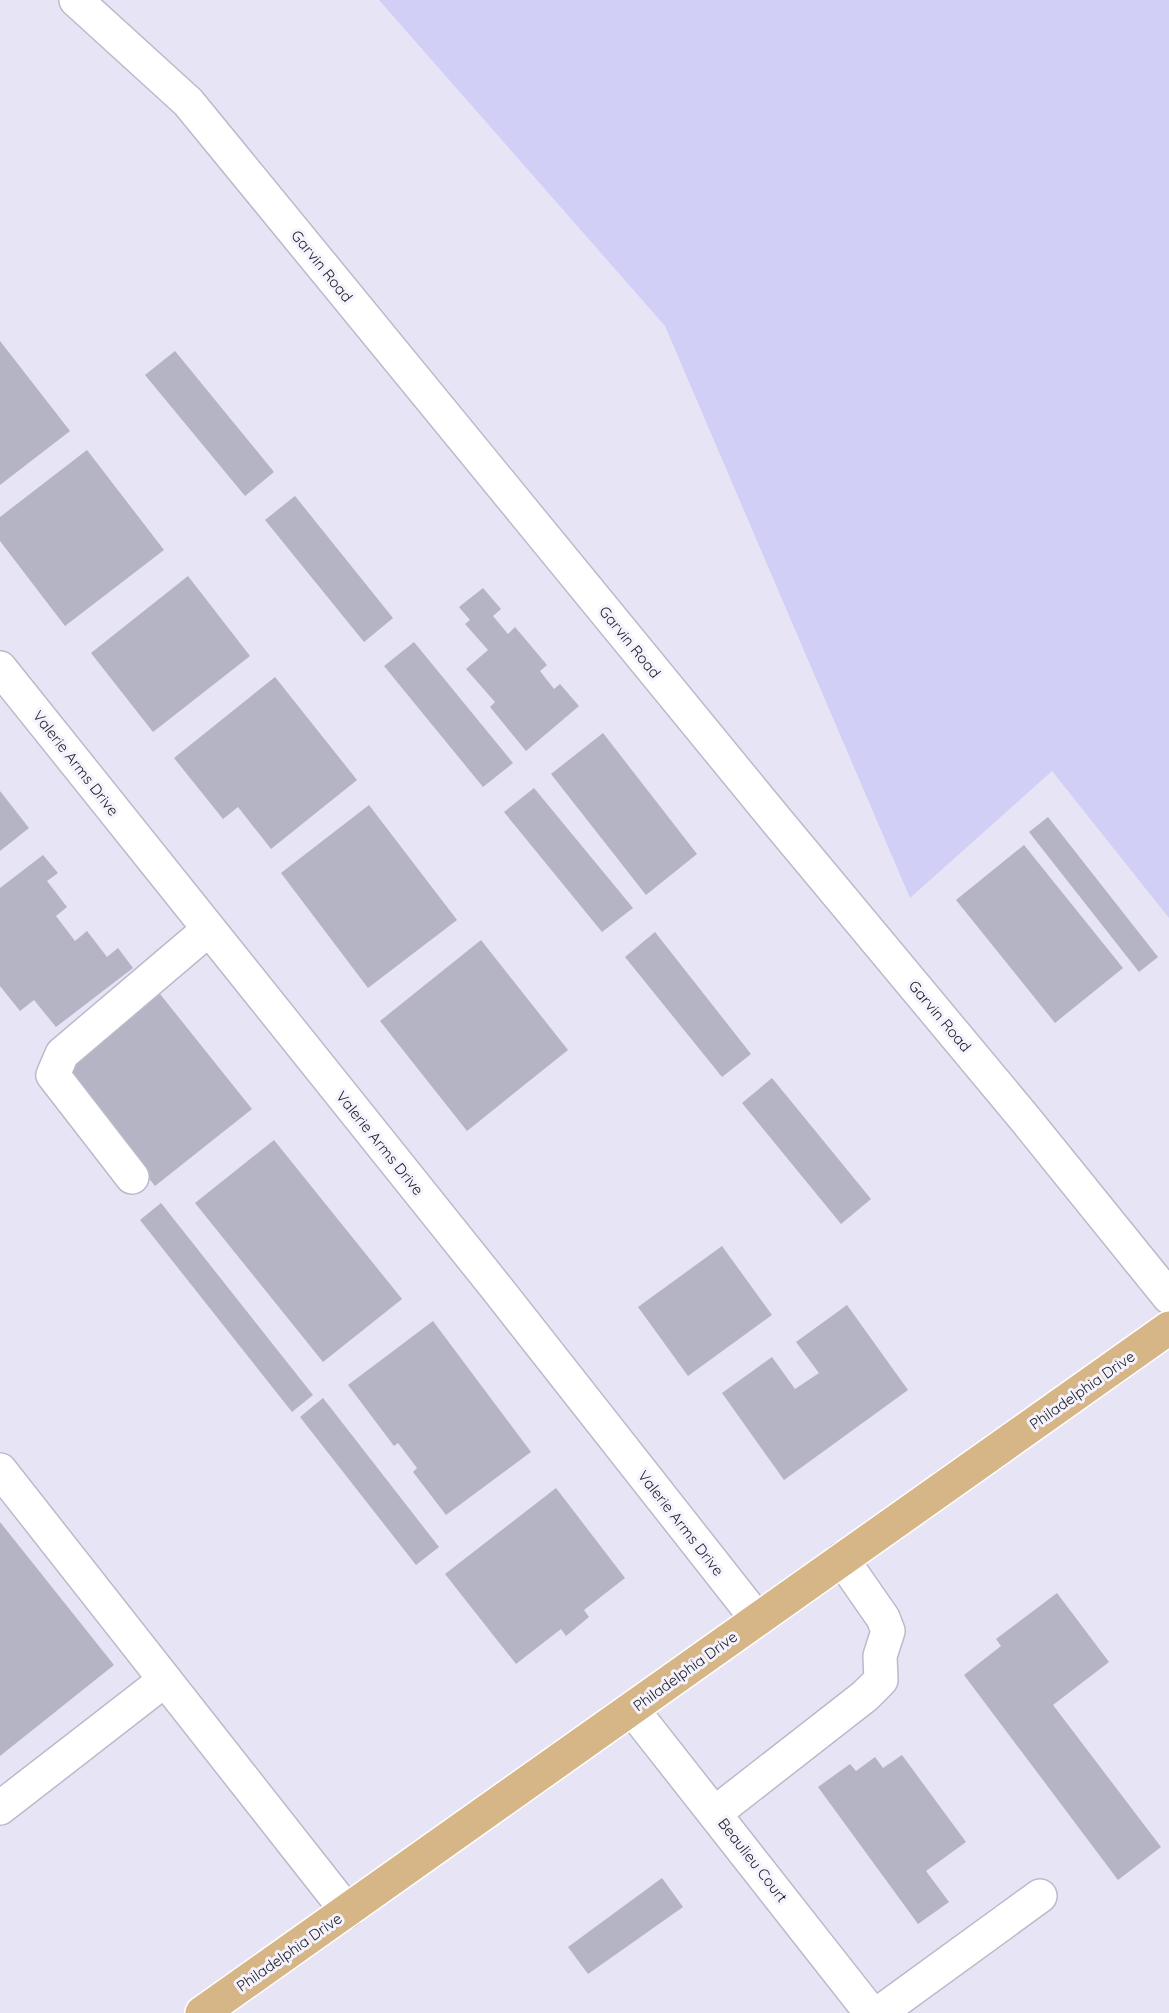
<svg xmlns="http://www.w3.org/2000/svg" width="1169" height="2013" font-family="Quicksand,sans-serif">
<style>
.green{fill:#d2cff6}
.building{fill:#b5b4c4}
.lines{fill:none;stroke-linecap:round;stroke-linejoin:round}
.minor-casing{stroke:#bbbaca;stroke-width:36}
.major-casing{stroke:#fff;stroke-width:36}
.minor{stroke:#fff;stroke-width:33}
.major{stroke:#d6b586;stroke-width:33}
.labels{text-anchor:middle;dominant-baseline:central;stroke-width:6;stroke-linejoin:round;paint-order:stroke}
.street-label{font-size:15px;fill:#1a191f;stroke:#f3f2fd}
</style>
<rect width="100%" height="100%" fill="#e6e4f5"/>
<path class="green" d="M379 0H1169V918L1052 771 910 898 665 326Z"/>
<g class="building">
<path d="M0 341 70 431 0 485Z"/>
<path d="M175 351 274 472 245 496 145 375Z"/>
<path d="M87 450 164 550 65 626 0 541V517Z"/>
<path d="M295 496 393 618 364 642 265 520Z"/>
<path d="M188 576 250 656 153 732 91 653Z"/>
<path d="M483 588 501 609 493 616 508 634 515 627 547 665 540 671 554 689 560 684 579 706 526 751 490 707 495 702 466 669 488 650 465 624 470 620 459 607Z"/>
<path d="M414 642 513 763 483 787 384 666Z"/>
<path d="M275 677 357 780 271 849 238 807 223 819 174 758Z"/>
<path d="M603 733 697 854 646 895 551 774Z"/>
<path d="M534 788 633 908 602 932 504 812Z"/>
<path d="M0 791 29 828 0 851Z"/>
<path d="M369 805 457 920 368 988 281 873Z"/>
<path d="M1048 817 1158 957 1139 972 1029 832Z"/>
<path d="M1024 845 1123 968 1055 1023 956 900Z"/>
<path d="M43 855 58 873 47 881 67 907 56 916 75 941 87 931 107 957 118 948 133 968 56 1027 34 1000 20 1011 0 986V888Z"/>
<path d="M655 932 751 1054 722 1077 625 957Z"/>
<path d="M481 940 568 1050 467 1131 380 1021Z"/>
<path d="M160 994 252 1109 155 1186 64 1072Z"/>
<path d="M772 1078 871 1199 841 1224 742 1103Z"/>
<path d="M274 1140 402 1299 323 1362 195 1203Z"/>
<path d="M161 1203 313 1395 292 1412 140 1220Z"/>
<path d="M722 1246 772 1315 688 1376 638 1307Z"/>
<path d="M847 1305 908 1390 784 1480 722 1393 772 1357 795 1389 819 1373 796 1342Z"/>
<path d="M433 1321 531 1452 446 1515 413 1472 417 1468 398 1443 394 1446 348 1385Z"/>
<path d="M323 1398 439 1547 416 1565 300 1417Z"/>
<path d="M556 1488 625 1578 584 1610 589 1617 566 1636 561 1629 516 1664 445 1574Z"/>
<path d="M0 1522 114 1665 0 1756Z"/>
<path d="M1057 1593 1109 1662 1053 1705 1161 1847 1118 1880 964 1675 1001 1646 996 1639Z"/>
<path d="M902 1755 966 1842 926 1871 949 1902 918 1924 818 1787 850 1764 856 1771 875 1757 883 1768Z"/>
<path d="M662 1878 683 1907 588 1974 568 1947Z"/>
</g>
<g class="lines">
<g class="minor-casing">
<g id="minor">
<path d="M76 0 188 102 777 821 1026 1120 1169 1297"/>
<path d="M0 668 495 1286 757 1619"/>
<path d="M132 1177 53 1075 62 1054 208 930"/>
<path d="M0 1470 347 1911"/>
<path d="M632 1709 871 2013"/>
<path d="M0 1808 165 1680"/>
<path d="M715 1813 865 1696 881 1680 880 1656 888 1631 883 1618 842 1559"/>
<path d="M879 2013 1040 1896"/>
</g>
</g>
<g class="major-casing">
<path id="major" d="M202 2013 1169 1328"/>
</g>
<use href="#minor" class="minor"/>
<use href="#major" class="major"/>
</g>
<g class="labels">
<g class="street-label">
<text transform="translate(322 266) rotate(51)">Garvin Road</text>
<text transform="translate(630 642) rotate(51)">Garvin Road</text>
<text transform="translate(76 763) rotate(52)">Valerie Arms Drive</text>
<text transform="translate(940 1016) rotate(50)">Garvin Road</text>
<text transform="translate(380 1143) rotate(51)">Valerie Arms Drive</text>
<text transform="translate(1082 1390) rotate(-35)">Philadelphia Drive</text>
<text transform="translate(681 1523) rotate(52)">Valerie Arms Drive</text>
<text transform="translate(685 1671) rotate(-36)">Philadelphia Drive</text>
<text transform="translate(753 1860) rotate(52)">Beaulieu Court</text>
<text transform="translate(289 1952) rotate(-35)">Philadelphia Drive</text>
</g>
</g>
</svg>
